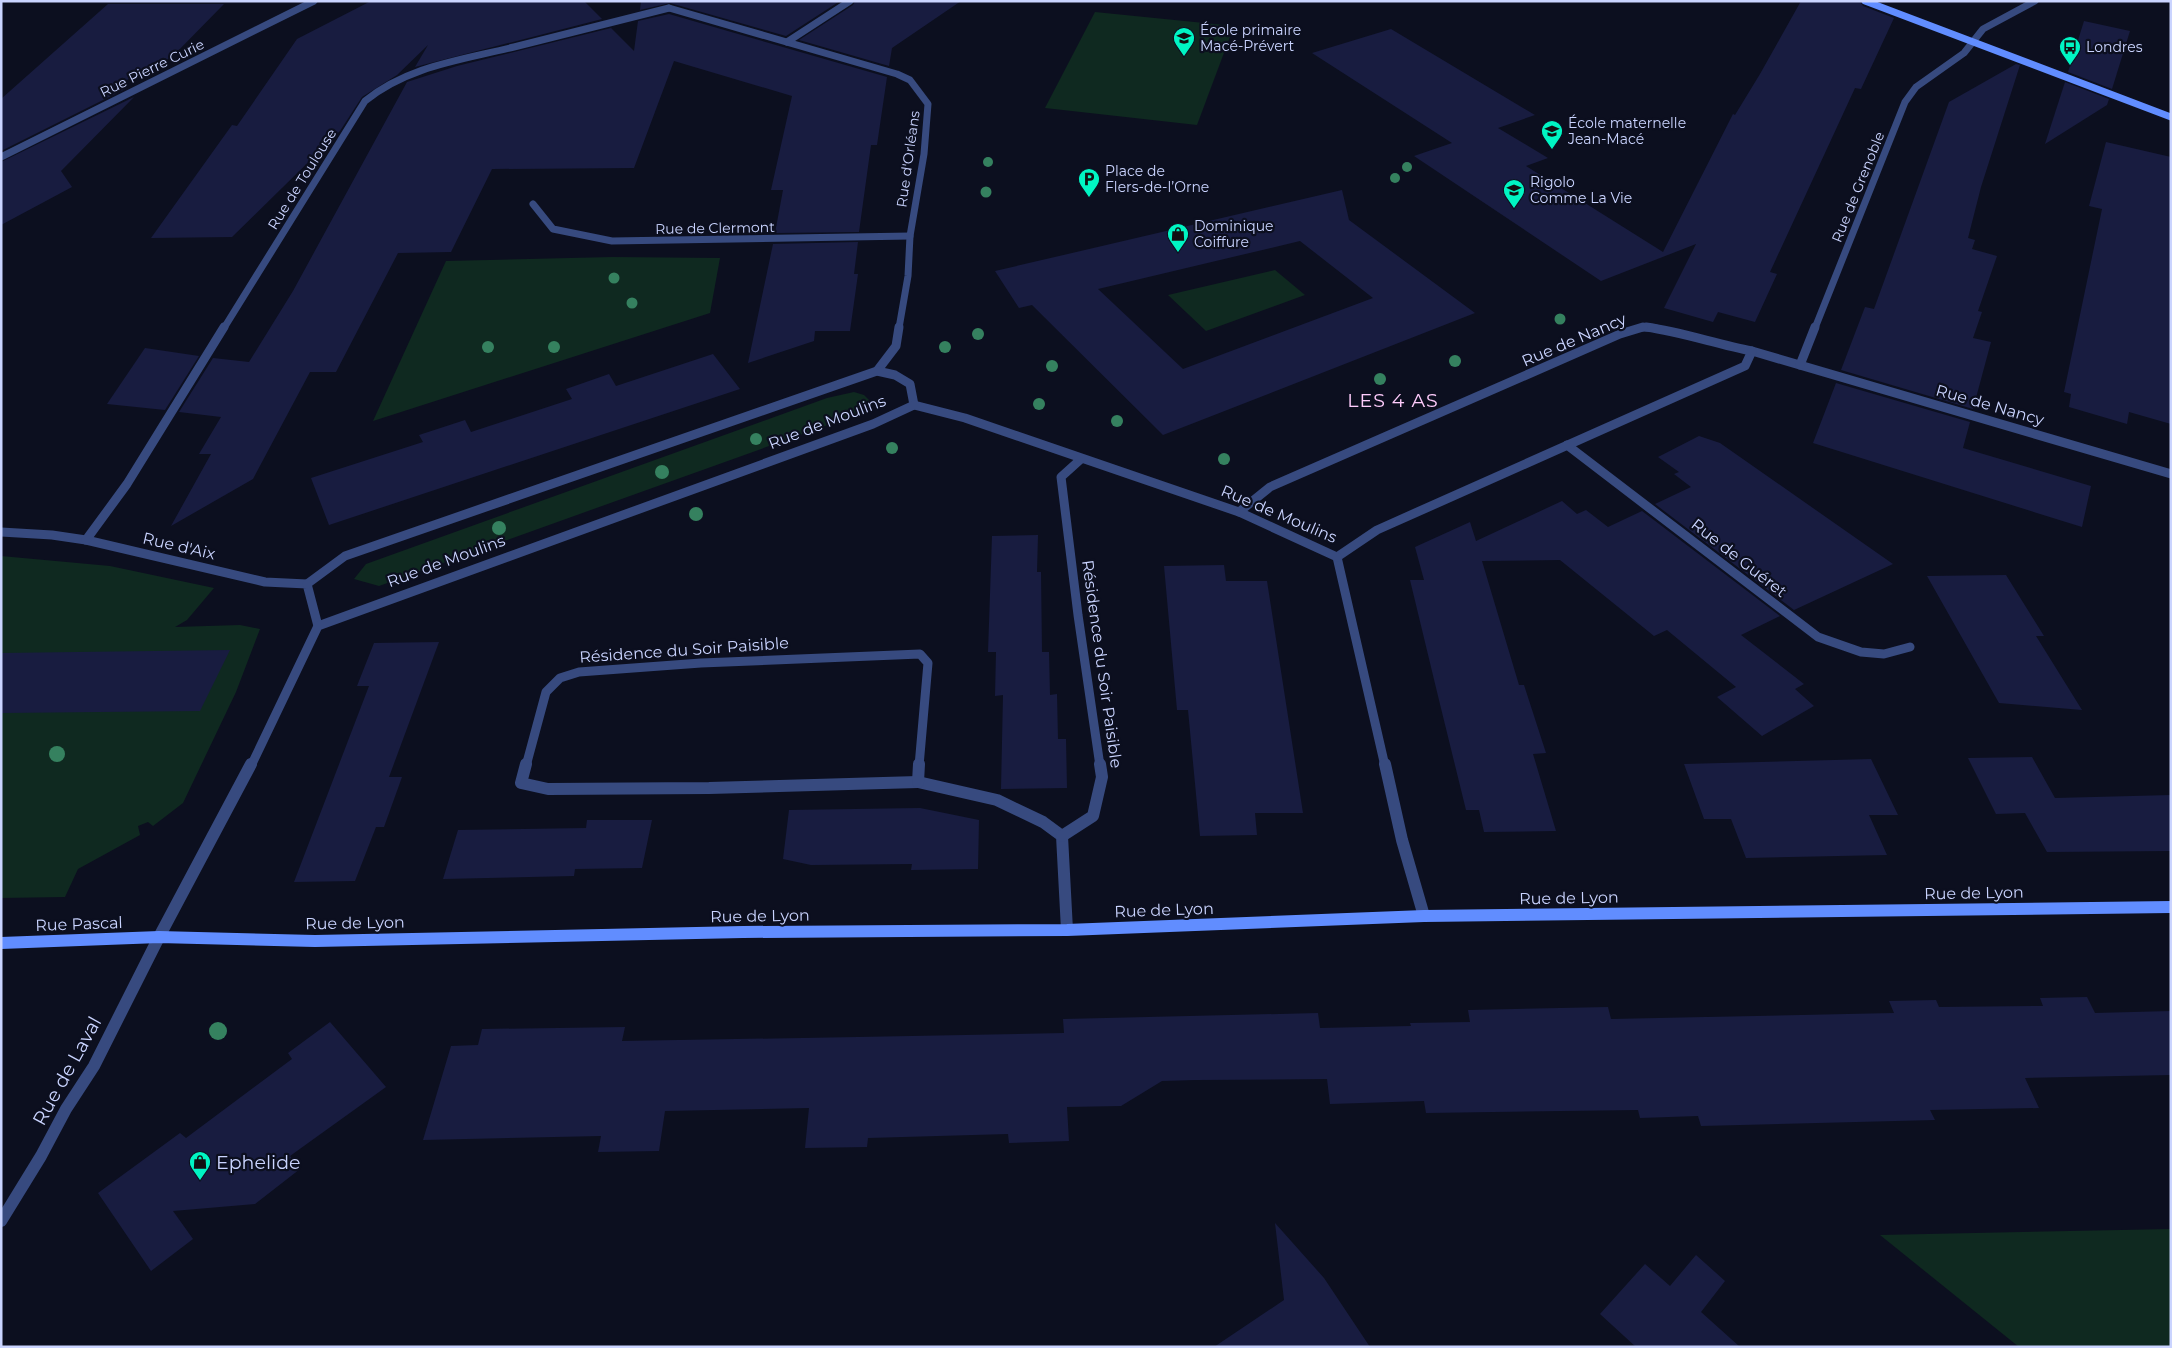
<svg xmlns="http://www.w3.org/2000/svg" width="2172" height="1348" font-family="Montserrat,sans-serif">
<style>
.green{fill:#0f2920}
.building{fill:#181c40;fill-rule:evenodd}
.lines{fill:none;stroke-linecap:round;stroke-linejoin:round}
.lane-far1{stroke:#374a7f;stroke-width:9}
.lane{stroke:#374a7f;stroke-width:12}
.street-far2{stroke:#374a7f;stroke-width:7}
.street-far1{stroke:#374a7f;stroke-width:9}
.street{stroke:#374a7f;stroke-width:12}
.secondary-far1{stroke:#618dff;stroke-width:7}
.secondary{stroke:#618dff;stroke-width:12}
.tree{fill:#35815f}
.labels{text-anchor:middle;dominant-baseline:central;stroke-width:4.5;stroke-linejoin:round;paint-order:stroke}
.far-poi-label{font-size:14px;fill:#cad4ff;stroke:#0c0f1f;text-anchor:start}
.far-street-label{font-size:14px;fill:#cad4ff;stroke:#0c0f1f}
.street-label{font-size:16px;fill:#cad4ff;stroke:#0c0f1f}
.quarter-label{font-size:19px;letter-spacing:1px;fill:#ffccfc;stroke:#0c0f1f}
.near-street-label{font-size:19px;fill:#cad4ff;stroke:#0c0f1f}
.near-poi-label{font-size:19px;fill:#cad4ff;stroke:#0c0f1f;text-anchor:start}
</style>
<rect width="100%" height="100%" fill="#0c0f1f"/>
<g class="green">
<path d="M1095 12 1234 26 1197 125 1045 108Z"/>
<path d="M612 257 720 258 710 313 373 421 446 261Z"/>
<path d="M1275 270 1305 295 1206 331 1168 295Z"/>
<path d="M854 392 864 395 872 403 870 408 864 412 379 586 354 579 366 564 827 398Z"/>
<path d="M1 556 110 566 214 588 187 620 175 627 240 625 260 629 236 692 183 803 153 826 148 822 138 826 140 835 78 869 65 897 1 898Z"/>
<path d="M2171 1229V1347H2019L1880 1235Z"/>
</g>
<g class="building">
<path d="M371 1H584L602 19 415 67 428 45 397 75 362 97 340 131 232 237 151 238 232 125 237 126 297 39Z"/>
<path d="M641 1H840L786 36 670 3 640 10Z"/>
<path d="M855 1H961L892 48 889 66 799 40 853 5Z"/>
<path d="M1801 1H1860L1863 6 1894 18 1861 89 1855 88 1770 272 1777 274 1755 322 1718 312 1713 322 1664 308 1696 244 1601 281 1414 156 1452 143 1312 53 1391 29 1535 115 1498 128 1548 158 1526 166 1663 252 1733 114 1735 115 1760 74Z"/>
<path d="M108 4H224L172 57 117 85 127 88 1 151V99Z"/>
<path d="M669 14 887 77 877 145H871L859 232 775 233 783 190H771L792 96 674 61 634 168 492 169 451 252 398 253 336 372H310L253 479 171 526 211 454H199L221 417 179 412 213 358 249 362 293 291 407 82 457 66 611 28 634 51 638 21Z"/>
<path d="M2084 21 2130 31 2112 89 2068 72Z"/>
<path d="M2016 64 2020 65 1981 187 1968 238 1975 240 1972 249 1997 256 1978 311 1982 312 1973 338 1991 342 1973 409 1841 370 1865 307 1874 309 1949 102Z"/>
<path d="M2065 82 2109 99 2107 105 2045 144Z"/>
<path d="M134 97 61 171 72 187 1 225V162Z"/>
<path d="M2106 142 2171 157V424L2129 412 2127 424 2069 407 2071 394 2064 392 2102 209 2089 206Z"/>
<path d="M1342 190 1349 220 1475 313 1163 435 1032 305 1019 308 995 271ZM1300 241 1373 298 1183 369 1098 289Z"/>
<path d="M858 242 854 274H858L850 331H815L814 341 748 363 773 244Z"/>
<path d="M145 348 199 356 165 410 107 404Z"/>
<path d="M713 354 740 389 329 525 311 478 423 442 419 435 465 420 471 432 572 399 566 389 609 374 616 386Z"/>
<path d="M1836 383 1970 422 1963 448 2091 486 2082 527 1813 443Z"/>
<path d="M1699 436 1720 443 1893 564 1794 610 1655 504 1691 487 1674 474 1679 472 1658 457Z"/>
<path d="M1562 501 1577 514 1586 510 1608 527 1642 511 1780 616 1741 635 1804 684 1795 689 1814 706 1762 736 1717 697 1736 687 1667 630 1654 636 1560 560 1482 561 1519 685H1524L1546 753 1533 754 1556 831 1484 832 1479 810H1466L1438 696 1410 580H1424L1415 547 1470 522 1476 541Z"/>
<path d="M1038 535 1037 572H1041L1042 652H1049L1050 695 1057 694 1058 739H1066L1067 788 1001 789 1003 695 995 696 996 652H988L992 536Z"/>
<path d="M1224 565 1226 581H1267L1303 813H1255L1257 835 1200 836 1188 710H1177L1164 566Z"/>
<path d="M2006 575 2044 636H2036L2082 710 1999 703 1927 576Z"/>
<path d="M439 642 389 777H402L384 827H376L355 881 294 882 369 686H357L374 643Z"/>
<path d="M230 650 200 711 1 713V653Z"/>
<path d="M2032 757 2055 798 2171 795V851L2047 852 2025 813 1996 814 1968 758Z"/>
<path d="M1871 759 1898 815H1869L1887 855 1746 858 1731 819H1704L1684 764Z"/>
<path d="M920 808 979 820 978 869 911 870 912 864 811 865 783 859 789 810Z"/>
<path d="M587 820H652L642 868 575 869 574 876 443 879 458 830 586 828Z"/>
<path d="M2087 997 2095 1013 2171 1011V1075L2025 1078 2039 1108 1930 1110 1935 1120 1701 1126 1698 1116 1640 1118 1638 1110 1426 1113 1424 1101 1330 1104 1327 1079 1195 1080 1162 1081 1121 1106 1067 1107 1069 1141 1009 1143 1008 1134 868 1138 867 1147 805 1148 809 1108 665 1111 659 1151 598 1152 601 1136 423 1140 451 1046 478 1045 482 1029 625 1027 622 1041 858 1037 1064 1033 1063 1019 1318 1013 1320 1028 1411 1026 1410 1023 1470 1022 1468 1010 1608 1007 1611 1019 1894 1013 1889 1001 1936 1000 1939 1007 2043 1006 2040 998Z"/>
<path d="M330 1022 386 1087 290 1156 300 1169 255 1204 173 1211 193 1239 151 1271 98 1193 180 1133 186 1138 292 1059 288 1053Z"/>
<path d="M1275 1223 1324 1278 1370 1347H1214L1284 1300Z"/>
<path d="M1696 1255 1725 1281 1701 1312 1740 1347H1636L1600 1314 1645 1264 1670 1286Z"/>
</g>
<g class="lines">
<g class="lane-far1">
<path d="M1081 459 1061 477 1078 615 1100 766"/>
<path d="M526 766 546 692 560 678 579 672 701 663 920 654 928 663 919 766"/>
</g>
<g class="lane">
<path d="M526 764 521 783 548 789 709 788 918 782"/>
<path d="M918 782 997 800 1043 822 1062 836 1067 930"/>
<path d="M918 782 919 764"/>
<path d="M1062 836 1093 816 1102 777 1100 764"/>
</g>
<g class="street-far2">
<path d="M669 8 897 74 910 80 928 104 924 154 910 236 908 276 899 328"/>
<path d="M787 42 850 1"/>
<path d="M1 157 314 1"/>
<path d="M533 204 553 229 612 241 910 236"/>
<path d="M224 328 365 101C408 66 462 60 514 47 566 34 617 21 669 8"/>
<path d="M1639 328H1656"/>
<path d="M1815 328 1905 102 1916 87 1964 53 1983 29 2035 1"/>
</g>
<g class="street-far1">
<path d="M1646 327C1682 332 1716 344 1752 351L2171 474"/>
<path d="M1800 365 1815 327"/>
<path d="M877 371 896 346 899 327"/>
<path d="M1567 445 1818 637 1861 652 1884 654 1910 647"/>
<path d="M1239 512 1270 487 1620 334 1643 327"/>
<path d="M1 532 52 535 86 540 265 582 307 584 318 626"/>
<path d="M86 540 127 484 224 327"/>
<path d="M1337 557 1377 530 1745 366 1752 351"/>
<path d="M1337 557 1385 766"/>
<path d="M307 584 345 556 877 371 895 375 910 384 914 405"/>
<path d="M251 766 318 626 873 424 914 405 965 418 1239 512 1337 557"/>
</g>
<g class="street">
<path d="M1385 764 1402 840 1424 916"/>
<path d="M1 1221 41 1156 66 1109 94 1066 159 937 251 764"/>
</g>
<path class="secondary-far1" d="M1865 1 2171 117"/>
<path class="secondary" d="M1 943 159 937 315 941 743 932 1067 930 1424 916 2171 907"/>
</g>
<g class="tree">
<circle cx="988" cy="162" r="5"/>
<circle cx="1407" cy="167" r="5"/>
<circle cx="1395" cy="178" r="5"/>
<circle cx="986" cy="192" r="5.5"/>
<circle cx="614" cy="278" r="5.5"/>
<circle cx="632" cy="303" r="5.5"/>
<circle cx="1560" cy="319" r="5.5"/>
<circle cx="978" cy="334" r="6"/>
<circle cx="488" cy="347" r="6"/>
<circle cx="554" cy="347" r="6"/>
<circle cx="945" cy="347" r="6"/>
<circle cx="1455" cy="361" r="6"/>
<circle cx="1052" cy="366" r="6"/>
<circle cx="1380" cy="379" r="6"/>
<circle cx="1039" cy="404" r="6"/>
<circle cx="1117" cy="421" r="6"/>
<circle cx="756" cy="439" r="6"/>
<circle cx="892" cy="448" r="6"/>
<circle cx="1224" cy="459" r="6"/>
<circle cx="662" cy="472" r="7"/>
<circle cx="696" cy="514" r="7"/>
<circle cx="499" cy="528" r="7"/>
<circle cx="57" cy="754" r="8"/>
<circle cx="218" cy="1031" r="9"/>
</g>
<defs>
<g id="school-pin" transform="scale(1.125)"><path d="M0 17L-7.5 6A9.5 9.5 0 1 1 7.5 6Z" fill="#00f5c3" stroke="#0c0f1f"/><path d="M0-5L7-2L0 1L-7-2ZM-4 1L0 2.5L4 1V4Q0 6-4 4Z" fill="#111"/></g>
<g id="bus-pin" transform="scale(1.125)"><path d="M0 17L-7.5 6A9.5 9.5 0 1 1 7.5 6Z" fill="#00f5c3" stroke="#0c0f1f"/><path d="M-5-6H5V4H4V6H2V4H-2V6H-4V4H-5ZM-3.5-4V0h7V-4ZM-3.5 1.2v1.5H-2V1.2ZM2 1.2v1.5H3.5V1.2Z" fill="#111"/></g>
<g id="parking-pin" transform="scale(1.125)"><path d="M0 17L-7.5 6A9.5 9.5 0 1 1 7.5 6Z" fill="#00f5c3" stroke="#0c0f1f"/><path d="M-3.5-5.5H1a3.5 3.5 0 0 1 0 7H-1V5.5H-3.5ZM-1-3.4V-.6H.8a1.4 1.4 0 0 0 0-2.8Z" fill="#111"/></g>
<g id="shop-pin" transform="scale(1.125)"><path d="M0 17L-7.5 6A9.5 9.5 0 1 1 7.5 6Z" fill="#00f5c3" stroke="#0c0f1f"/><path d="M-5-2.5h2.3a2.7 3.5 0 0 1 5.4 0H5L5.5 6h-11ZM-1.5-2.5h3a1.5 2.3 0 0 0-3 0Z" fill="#111"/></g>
</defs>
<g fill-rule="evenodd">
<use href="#school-pin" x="1184" y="38"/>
<use href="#bus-pin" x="2070" y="47"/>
<use href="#school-pin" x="1552" y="131"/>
<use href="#parking-pin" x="1089" y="179"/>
<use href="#school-pin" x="1514" y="190"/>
<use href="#shop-pin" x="1178" y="234"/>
<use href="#shop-pin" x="200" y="1162"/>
</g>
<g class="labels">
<g class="far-poi-label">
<text x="1200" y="30">École primaire<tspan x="1200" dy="16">Macé-Prévert</tspan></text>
<text x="2086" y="47">Londres</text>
<text x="1568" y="123">École maternelle<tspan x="1568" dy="16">Jean-Macé</tspan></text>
<text x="1105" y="171">Place de<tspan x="1105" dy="16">Flers-de-l’Orne</tspan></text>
<text x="1530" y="182">Rigolo<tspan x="1530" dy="16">Comme La Vie</tspan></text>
<text x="1194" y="226">Dominique<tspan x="1194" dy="16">Coiffure</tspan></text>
</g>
<g class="far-street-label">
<text transform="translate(152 68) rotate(-26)">Rue Pierre Curie</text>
<text transform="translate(908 159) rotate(-82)">Rue d'Orléans</text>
<text transform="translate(302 179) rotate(-58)">Rue de Toulouse</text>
<text transform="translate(1858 187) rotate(-68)">Rue de Grenoble</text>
<text transform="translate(715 228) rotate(-1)">Rue de Clermont</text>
</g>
<g class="street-label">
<text transform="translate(1574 340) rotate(-23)">Rue de Nancy</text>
<text transform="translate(1990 405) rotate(16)">Rue de Nancy</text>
<text transform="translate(827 422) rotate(-21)">Rue de Moulins</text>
<text transform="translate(1279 514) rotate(23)">Rue de Moulins</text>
<text transform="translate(179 546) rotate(13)">Rue d'Aix</text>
<text transform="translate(1739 558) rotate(38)">Rue de Guéret</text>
<text transform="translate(446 561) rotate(-20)">Rue de Moulins</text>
<text transform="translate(684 650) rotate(-4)">Résidence du Soir Paisible</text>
<text transform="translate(1102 664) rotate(82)">Résidence du Soir Paisible</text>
<text transform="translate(1974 893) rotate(-1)">Rue de Lyon</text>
<text transform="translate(1569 898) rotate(-1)">Rue de Lyon</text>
<text transform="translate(1164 910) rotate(-2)">Rue de Lyon</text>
<text transform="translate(760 916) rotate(-1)">Rue de Lyon</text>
<text transform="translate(355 923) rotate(-1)">Rue de Lyon</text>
<text transform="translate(79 924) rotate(-2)">Rue Pascal</text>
</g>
<g class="quarter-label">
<text x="1393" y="400">LES 4 AS</text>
</g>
<g class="near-street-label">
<text transform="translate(67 1071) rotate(-61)">Rue de Laval</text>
</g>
<g class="near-poi-label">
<text x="216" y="1162">Ephelide</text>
</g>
</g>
<rect width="2172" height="1348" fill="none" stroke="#cad4ff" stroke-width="5"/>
</svg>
